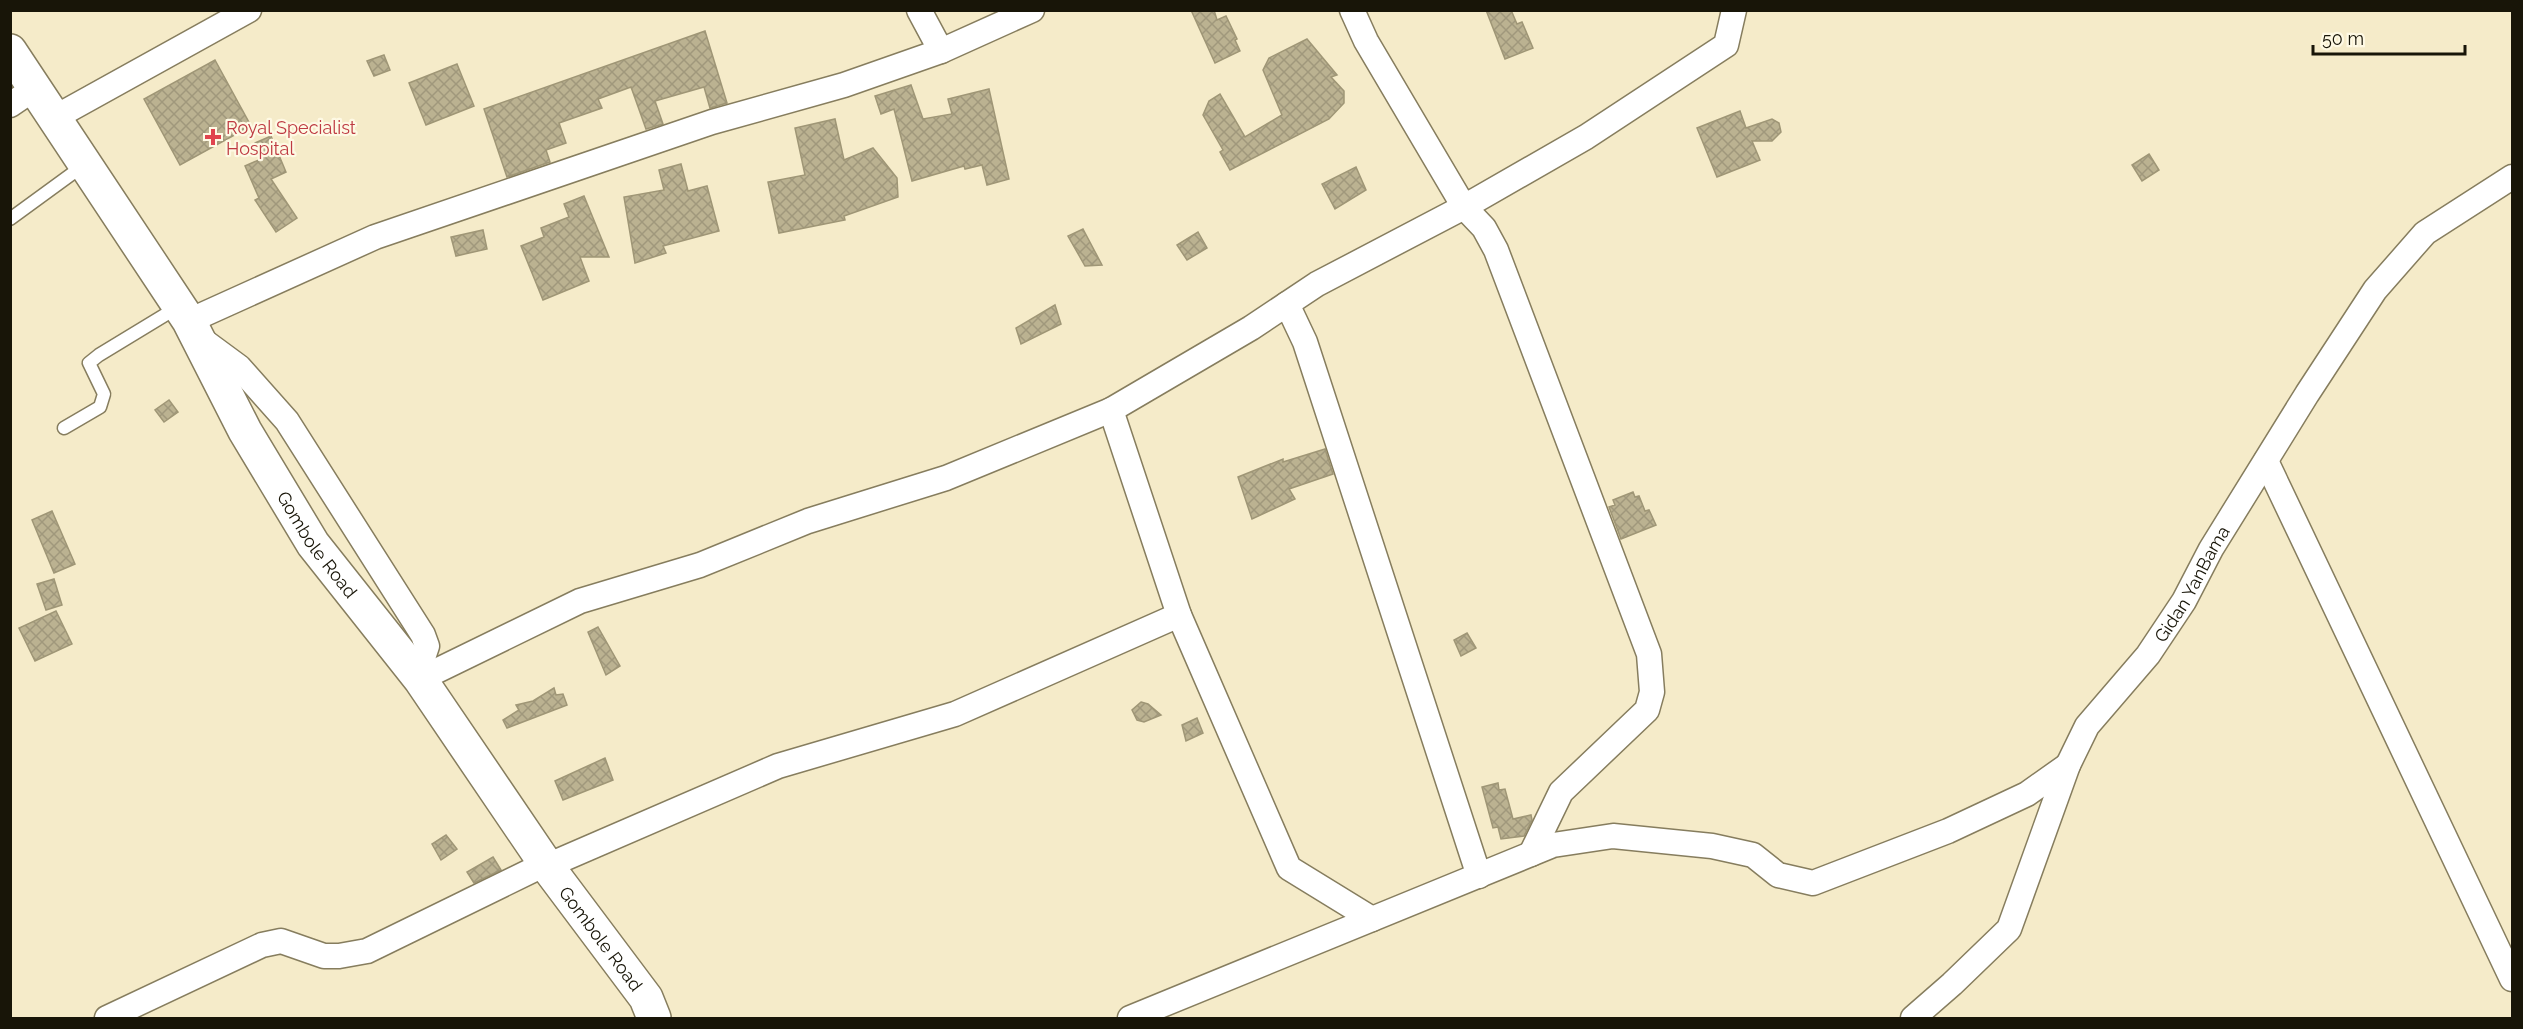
<svg xmlns="http://www.w3.org/2000/svg" width="2523" height="1029" font-family="Raleway,sans-serif">
<style>
.building{fill:url(#building-cross-hatch);stroke:#9f9676;stroke-width:1.5}
.lines{fill:none;stroke-linecap:round;stroke-linejoin:round}
.lane-casing{stroke:#867d5e;stroke-width:15}
.street-casing{stroke:#867d5e;stroke-width:27}
.secondary-casing{stroke:#867d5e;stroke-width:36}
.lane{stroke:#fff;stroke-width:12}
.street{stroke:#fff;stroke-width:24}
.secondary{stroke:#fff;stroke-width:33}
.health-dot{fill:#e0444e;stroke:#fef9e4;stroke-width:2}
.labels{text-anchor:middle;dominant-baseline:central;stroke-width:4.5;stroke-linejoin:round;paint-order:stroke}
.health-label{font-size:18px;fill:#be3a42;stroke:#fef9e4;text-anchor:start}
.street-label{font-size:18px;fill:#181508;stroke:#fef9e4}
</style>
<defs>
<pattern id="building-cross-hatch" width="8" height="8" patternUnits="userSpaceOnUse" patternTransform="scale(1.5)"><rect width="8" height="8" fill="#bbb291"/><path d="M0 0l8 8M0 8l8-8" fill="none" stroke="#a0987c"/></pattern>
</defs>
<rect width="100%" height="100%" fill="#f5ebc9"/>
<g class="building">
<path d="M1191 10H1214L1217 20 1226 16 1237 39 1235 40 1240 51 1215 63Z"/>
<path d="M1486 10H1511L1517 24 1522 22 1533 48 1505 59Z"/>
<path d="M705 31 727 103 710 108 704 87 655 101 663 124 646 129 631 87 598 99 602 108 559 123 566 143 546 150 550 162 507 177 484 109Z"/>
<path d="M1307 39 1337 75 1331 77 1344 91V103L1329 119 1230 170 1220 152 1223 150 1203 115 1209 101 1220 94 1245 137 1282 115 1263 70 1269 58Z"/>
<path d="M384 55 390 70 374 76 367 61Z"/>
<path d="M215 60 251 126 180 165 144 99Z"/>
<path d="M457 64 474 106 426 125 409 83Z"/>
<path d="M911 85 923 119 952 114 948 99 989 89 1009 179 987 185 982 165 965 169 964 166 912 181 894 109 881 114 875 96Z"/>
<path d="M1740 111 1746 128 1772 119 1779 123 1781 132 1772 141H1752L1760 160 1717 177 1697 128Z"/>
<path d="M835 119 844 160 873 148 897 178 898 197 844 216 845 220 779 233 768 182 805 175 795 128Z"/>
<path d="M271 136 286 172 271 179 297 218 276 232 255 200 259 198 245 166 261 159 255 143Z"/>
<path d="M2149 154 2159 170 2142 181 2132 165Z"/>
<path d="M681 164 688 191 707 186 719 231 663 246 666 253 635 263 624 197 664 190 659 170Z"/>
<path d="M1356 167 1366 190 1335 209 1322 184Z"/>
<path d="M584 196 609 257H580L589 281 543 300 521 246 544 237 541 228 569 217 564 204Z"/>
<path d="M1083 229 1102 265 1085 266 1068 236Z"/>
<path d="M483 230 487 249 456 256 451 237Z"/>
<path d="M1198 232 1207 248 1187 260 1177 245Z"/>
<path d="M1055 305 1061 324 1021 344 1016 328Z"/>
<path d="M169 400 178 412 164 422 155 410Z"/>
<path d="M1325 449 1333 474 1289 489 1295 499 1252 519 1238 477 1283 459V462Z"/>
<path d="M1633 492 1635 497 1639 496 1645 511 1649 510 1656 525 1621 539 1609 507 1615 505 1613 500Z"/>
<path d="M52 511 75 564 54 573 32 520Z"/>
<path d="M54 579 62 605 46 610 37 584Z"/>
<path d="M56 611 72 644 35 661 19 628Z"/>
<path d="M598 627 620 666 606 675 588 632Z"/>
<path d="M1467 633 1476 648 1461 656 1454 640Z"/>
<path d="M554 688 556 695 563 694 567 705 507 728 503 720 519 710 516 705 533 701Z"/>
<path d="M1141 702 1148 704 1161 715 1144 722 1137 720 1132 710Z"/>
<path d="M1197 718 1203 733 1186 741 1182 725Z"/>
<path d="M605 758 613 780 563 800 555 781Z"/>
<path d="M1498 783 1499 790 1505 789 1513 819 1531 815 1532 820 1524 836 1501 839 1498 827 1493 828 1482 787Z"/>
<path d="M446 835 457 849 441 860 432 844Z"/>
<path d="M493 857 501 870 474 883 467 872Z"/>
</g>
<g class="lines">
<g class="lane-casing">
<g id="lane">
<path d="M10 219 84 165"/>
<path d="M64 428 100 407 104 394 89 363 99 355 178 307"/>
</g>
</g>
<g class="street-casing">
<g id="street">
<path d="M919 10 941 51"/>
<path d="M1352 10 1366 41 1464 207 1484 228 1496 250 1649 654 1652 692 1647 710 1561 792 1531 854"/>
<path d="M10 105 35 88"/>
<path d="M54 118 249 10"/>
<path d="M1287 304 1305 342 1479 876"/>
<path d="M189 321 375 237 712 122 844 85 941 51 1032 10"/>
<path d="M201 339 239 367 287 421 423 635 427 646 417 676"/>
<path d="M1111 410 1179 615 1289 868 1372 919"/>
<path d="M2266 461 2512 979"/>
<path d="M420 679 580 601 700 565 808 521 946 478 1111 410 1251 328 1317 284 1464 207 1586 137 1726 45 1734 10"/>
<path d="M547 866 778 766 955 714 1179 615"/>
<path d="M107 1018 262 945 281 941 324 956H339L367 951 545 864"/>
<path d="M1130 1018 1553 845 1613 836 1712 846 1753 855 1778 875 1813 883 1948 831 2027 794 2068 765"/>
<path id="s1" d="M1913 1018 1952 984 2009 929 2068 765 2087 726 2148 655 2184 601 2211 549 2307 394 2375 290 2425 233 2512 177"/>
</g>
</g>
<g class="secondary-casing">
<g id="secondary">
<path id="s2" d="M10 51 189 321 245 431 313 544 420 679 547 866 646 998 654 1018"/>
</g>
</g>
<use href="#lane" class="lane"/>
<use href="#street" class="street"/>
<use href="#secondary" class="secondary"/>
</g>
<path class="health-dot" d="M210 128h6v6h6v6h-6v6h-6v-6h-6v-6h6z"/>
<g class="labels">
<g class="health-label">
<text x="226" y="127">Royal Specialist<tspan x="226" dy="21">Hospital</tspan></text>
</g>
<g class="street-label">
<text stroke="none"><textPath href="#s2" startOffset="582">Gombole Road</textPath></text>
<text stroke="none"><textPath href="#s1" startOffset="526">Gidan YanBama</textPath></text>
<text stroke="none"><textPath href="#s2" startOffset="1068">Gombole Road</textPath></text>
</g>
</g>
<rect width="2523" height="1029" fill="none" stroke="#181508" stroke-width="24"/>
<path d="M2313 45v9h152v-9" fill="none" stroke="#181508" stroke-width="3"/>
<text x="2322" y="45" font-size="18" fill="#181508" stroke="#fef9e4" stroke-width="4.5" paint-order="stroke">50 m</text>
</svg>
